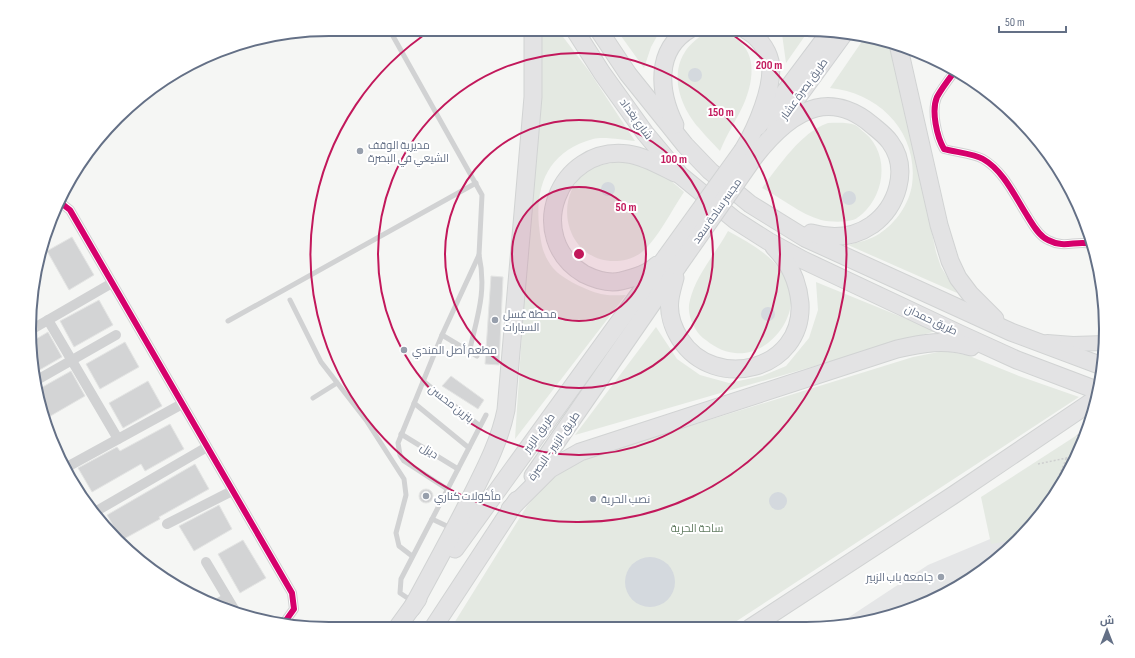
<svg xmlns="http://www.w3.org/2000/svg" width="1135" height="658" font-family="'Sofia Sans Condensed',Cairo,sans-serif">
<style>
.built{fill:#e5e6e7}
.green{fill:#e4e9e2}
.water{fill:#d4d9de}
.building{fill:#d3d4d5;stroke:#e4e5e4}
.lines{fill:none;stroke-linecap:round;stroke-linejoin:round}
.secondary-casing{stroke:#d2d4d4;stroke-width:16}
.primary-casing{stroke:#d0d2d3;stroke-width:18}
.trunk-casing{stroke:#d1d3d3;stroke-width:19}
.path{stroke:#cecfcf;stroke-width:1.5;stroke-dasharray:2 2;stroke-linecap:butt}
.service{stroke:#d1d2d3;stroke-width:5}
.minor{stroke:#d1d2d3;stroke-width:10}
.secondary{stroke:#e3e3e4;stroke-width:14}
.primary{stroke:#e3e3e4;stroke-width:16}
.trunk{stroke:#e3e3e4;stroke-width:17}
.trunk-bridge-casing{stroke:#d1d3d3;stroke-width:19;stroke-linecap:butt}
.trunk-bridge{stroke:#e3e3e4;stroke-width:17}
.cycleway-casing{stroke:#fff;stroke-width:8}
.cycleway{stroke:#d6006c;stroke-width:6}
.ring{fill:none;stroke:#c2185b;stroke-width:2}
.poi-dot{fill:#979fac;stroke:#fff;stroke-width:1.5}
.labels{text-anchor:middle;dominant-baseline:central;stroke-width:4;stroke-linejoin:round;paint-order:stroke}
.street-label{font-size:11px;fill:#647086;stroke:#fff}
.poi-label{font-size:11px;fill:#647086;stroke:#fff;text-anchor:start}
.park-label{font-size:11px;fill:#637d63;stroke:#fff}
.rim{fill:none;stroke:#647086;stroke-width:2}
.centre{fill:#c2185b;stroke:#fff;stroke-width:2}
.ring-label{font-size:12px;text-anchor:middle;font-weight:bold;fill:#c2185b;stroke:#fff;stroke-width:4;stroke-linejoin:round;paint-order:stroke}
</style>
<rect width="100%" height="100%" fill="#f5f6f4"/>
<path class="built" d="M1030 526 1018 541 956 589 902 613 834 627 928 565 995 537Z"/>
<g class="green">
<path d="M542 29H557L589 71 635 141C624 140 603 136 593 139 549 151 535 184 539 226 541 243 542 254 553 268 562 279 588 291 601 294 609 296 618 295 626 295L515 439Z"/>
<path d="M616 29H661L651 47 644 68Z"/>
<path d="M777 30H809L786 63 782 34Z"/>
<path d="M706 33C714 33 725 32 733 37 757 50 754 79 745 101 738 118 727 133 720 151 713 143 705 136 699 128 673 98 666 55 706 33Z"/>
<path d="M865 37 891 43 936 252 941 267 957 293 848 245C859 242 870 240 879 234 896 223 909 204 912 185 919 133 880 93 830 88Z"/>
<path d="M828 123C836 123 847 122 855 125 859 127 862 131 865 133 891 155 885 199 857 218 850 223 830 222 821 220 800 214 782 198 762 188 779 166 801 132 828 123Z"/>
<path d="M618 162C647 164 663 173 684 192 671 211 659 237 642 252 633 259 624 261 614 261 567 261 551 199 586 172 595 165 607 164 618 162Z"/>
<path d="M728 231C750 243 776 257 787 281 803 313 770 357 735 353 722 352 712 345 703 338 693 329 686 313 690 300 696 275 716 253 728 231Z"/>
<path d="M816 282 936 331 575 435 656 327 677 359 700 375 729 383 762 376 786 366 809 338 818 310Z"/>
<path d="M944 351 967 355 1019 376 1079 397 726 628H451L527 506 550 480 576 464 596 455 913 357Z"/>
<path d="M1088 428 1083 444 1056 495 1020 539 991 544 981 497Z"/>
</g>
<g class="water">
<circle cx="695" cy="75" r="7"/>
<circle cx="608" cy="189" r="7"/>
<circle cx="849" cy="198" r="7"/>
<circle cx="768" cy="314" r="7"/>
<circle cx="778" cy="501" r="9"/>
<circle cx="650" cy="582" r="25"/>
</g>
<g class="building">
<path d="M72 237 94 275 69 290 47 251Z"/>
<path d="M491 276 503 277 499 365 485 364Z"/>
<path d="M99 300 113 325 74 347 60 321Z"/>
<path d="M48 332 62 357 36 372 31 342Z"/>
<path d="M125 342 139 367 100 389 86 364Z"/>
<path d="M71 371 85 396 47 418 42 409 39 389Z"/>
<path d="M451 376 484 400 478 409 442 386Z"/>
<path d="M148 381 162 406 123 428 109 403Z"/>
<path d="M170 424 184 449 145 471 141 464 92 492 78 468 117 447 120 451Z"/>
<path d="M195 464 209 489 159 517 160 519 122 540 121 539 107 515Z"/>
<circle cx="426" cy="496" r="7"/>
<path d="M219 505 232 529 194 551 179 526Z"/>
<path d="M243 540 266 578 240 593 218 554Z"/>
</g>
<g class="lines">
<g class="secondary-casing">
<path id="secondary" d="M1047 342 1073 344 1105 343"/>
</g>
<g class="primary-casing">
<g id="primary">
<path d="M758 127 830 31"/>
<path d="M775 129 845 33"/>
</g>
</g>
<g class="trunk-casing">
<g id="trunk">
<path d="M574 29 602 73 645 133 680 175 735 220 768 241 803 260 960 334 1017 360 1099 391"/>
<path d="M598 29 628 74 685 145 710 171 750 204 805 238 1011 332 1102 366"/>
<path d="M898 44 939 225 950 261 958 278 970 294 995 319"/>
<path d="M675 125C659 93 654 50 690 29"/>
<path d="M743 150C756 129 775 85 770 61 767 48 757 36 746 30"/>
<path d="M755 156C770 137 792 114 816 108 837 103 857 112 872 125 878 130 885 135 890 142 910 169 897 207 872 225 853 238 832 239 811 233"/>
<path d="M657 265C648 274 634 278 621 281 608 284 596 280 584 274 523 238 558 145 628 154 644 156 661 166 675 173"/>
<path d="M675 278C673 285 671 292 670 299 668 313 673 328 680 339 715 393 804 370 800 303 798 282 789 262 774 247"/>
<path d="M533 476 678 266"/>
<path d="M510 509 550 469 580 452 897 349C923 343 945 339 971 347"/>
<path d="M455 549 666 257"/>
<path d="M412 608C432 571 453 533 472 495 486 467 500 440 506 410L533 97V29"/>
<path d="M397 628 418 599"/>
<path d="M433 628 517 500"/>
<path d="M750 628 952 496 1097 398"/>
</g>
</g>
<g class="path">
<path d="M1077 435 1084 439"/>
<path d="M1038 464 1076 456"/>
<path d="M1056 484H1062"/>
<path d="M1045 508 1067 457"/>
</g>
<g class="service">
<path d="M389 29 482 195 479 255 442 335 398 443 400 455 404 461 447 489"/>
<path d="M290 300 321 362 366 420 404 479 406 495 396 533 399 546 412 556"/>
<path d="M228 321 476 183"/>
<path d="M442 335 477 356"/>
<path d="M469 353C477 317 487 292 479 255"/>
<path d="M423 381 480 426"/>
<path d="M313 398 337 383"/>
<path d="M414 403 469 448"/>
<path d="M401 434 458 469"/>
<path d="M432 519 453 529"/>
<path d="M412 601 400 593 401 579 486 415"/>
</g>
<g class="minor">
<path d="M955 71C949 79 942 88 937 97 931 111 937 137 944 149 955 152 975 154 983 159 1004 171 1015 197 1028 217 1033 225 1039 236 1048 240 1065 249 1075 240 1092 244"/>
<path d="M61 203 70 210 292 593 294 609 284 623"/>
<path d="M48 320 118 439"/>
<path d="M29 331 112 283"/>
<path d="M37 380 116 335"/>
<path d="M67 467 182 404"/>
<path d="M93 513 207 447"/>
<path d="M167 524 232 491"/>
<path d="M206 562 237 614"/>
<path d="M215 605 227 598"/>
</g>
<use href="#secondary" class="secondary"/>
<use href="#primary" class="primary"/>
<use href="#trunk" class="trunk"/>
<g class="trunk-bridge-casing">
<g id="trunk-bridge">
<path d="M666 257 743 150"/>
<path d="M678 266 755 156"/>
</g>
</g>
<use href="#trunk-bridge" class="trunk-bridge"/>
<g class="cycleway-casing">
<g id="cycleway">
<path d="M955 71C949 79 942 88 937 97 931 111 937 137 944 149 955 152 975 154 983 159 1004 171 1015 197 1028 217 1033 225 1039 236 1048 240 1065 249 1075 240 1092 244"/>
<path d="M61 203 70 210 292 593 294 609 284 623"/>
</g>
</g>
<use href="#cycleway" class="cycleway"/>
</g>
<circle cx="579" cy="254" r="67" fill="#c2185b" fill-opacity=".12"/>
<g class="ring">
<circle cx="579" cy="254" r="67"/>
<circle cx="579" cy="254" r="134"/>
<circle cx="579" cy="254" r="201"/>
<path d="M727 31A268 268 0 1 1 433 29"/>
</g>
<g class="poi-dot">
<circle cx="360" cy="151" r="4"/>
<circle cx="495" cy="320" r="4"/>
<circle cx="404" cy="350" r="4"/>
<circle cx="426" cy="496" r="4"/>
<circle cx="593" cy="499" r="4"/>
<circle cx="941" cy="577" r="4"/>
</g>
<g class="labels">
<g class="street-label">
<text transform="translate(804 89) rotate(-54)">طريق بصرة عشار</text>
<text transform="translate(636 119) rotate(54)">شارع بغداد</text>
<text transform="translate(717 211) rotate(-55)">مجسر ساحة سعد</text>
<text transform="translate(931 320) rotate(25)">طريق حمدان</text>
<text transform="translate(451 404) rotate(38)">بنزين محسن</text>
<text transform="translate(539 433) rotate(-54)">طريق الزبير</text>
<text transform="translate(554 446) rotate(-55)">طريق الزبير - البصرة</text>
<text transform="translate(429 451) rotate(32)">ديزل</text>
</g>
<g class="poi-label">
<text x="368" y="145">مديرية الوقف<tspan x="368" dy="13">الشيعي في البصرة</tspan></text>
<text x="503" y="314">محطة غسل<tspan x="503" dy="13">السيارات</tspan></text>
<text x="412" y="350">مطعم أصل المندي</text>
<text x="434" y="496">مأكولات كناري</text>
<text x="601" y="499">نصب الحرية</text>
<text x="933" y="577" text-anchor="end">جامعة باب الزبير</text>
</g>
<g class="park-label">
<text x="697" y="528">ساحة الحرية</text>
</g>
</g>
<path d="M0 0H1135V658H0ZM329 36H806A293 293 0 0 1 1099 329V329A293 293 0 0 1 806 622H329A293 293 0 0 1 36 329V329A293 293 0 0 1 329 36Z" fill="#fff" fill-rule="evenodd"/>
<path class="rim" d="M329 36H806A293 293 0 0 1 1099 329V329A293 293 0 0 1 806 622H329A293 293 0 0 1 36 329V329A293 293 0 0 1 329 36Z"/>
<circle cx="579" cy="254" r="6" class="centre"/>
<g class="ring-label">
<text x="769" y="69">200 m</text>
<text x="721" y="116">150 m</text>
<text x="674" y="163">100 m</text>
<text x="626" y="211">50 m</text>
</g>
<g transform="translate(1107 630)" stroke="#ffffff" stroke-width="3" paint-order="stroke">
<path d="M0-3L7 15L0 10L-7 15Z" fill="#647086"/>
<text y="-6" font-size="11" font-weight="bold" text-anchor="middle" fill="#647086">ش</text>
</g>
<path d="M999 26v6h67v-6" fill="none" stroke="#647086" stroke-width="2"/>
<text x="1005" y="26" font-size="12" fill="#647086" stroke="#ffffff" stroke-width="3" paint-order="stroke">50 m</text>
</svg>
